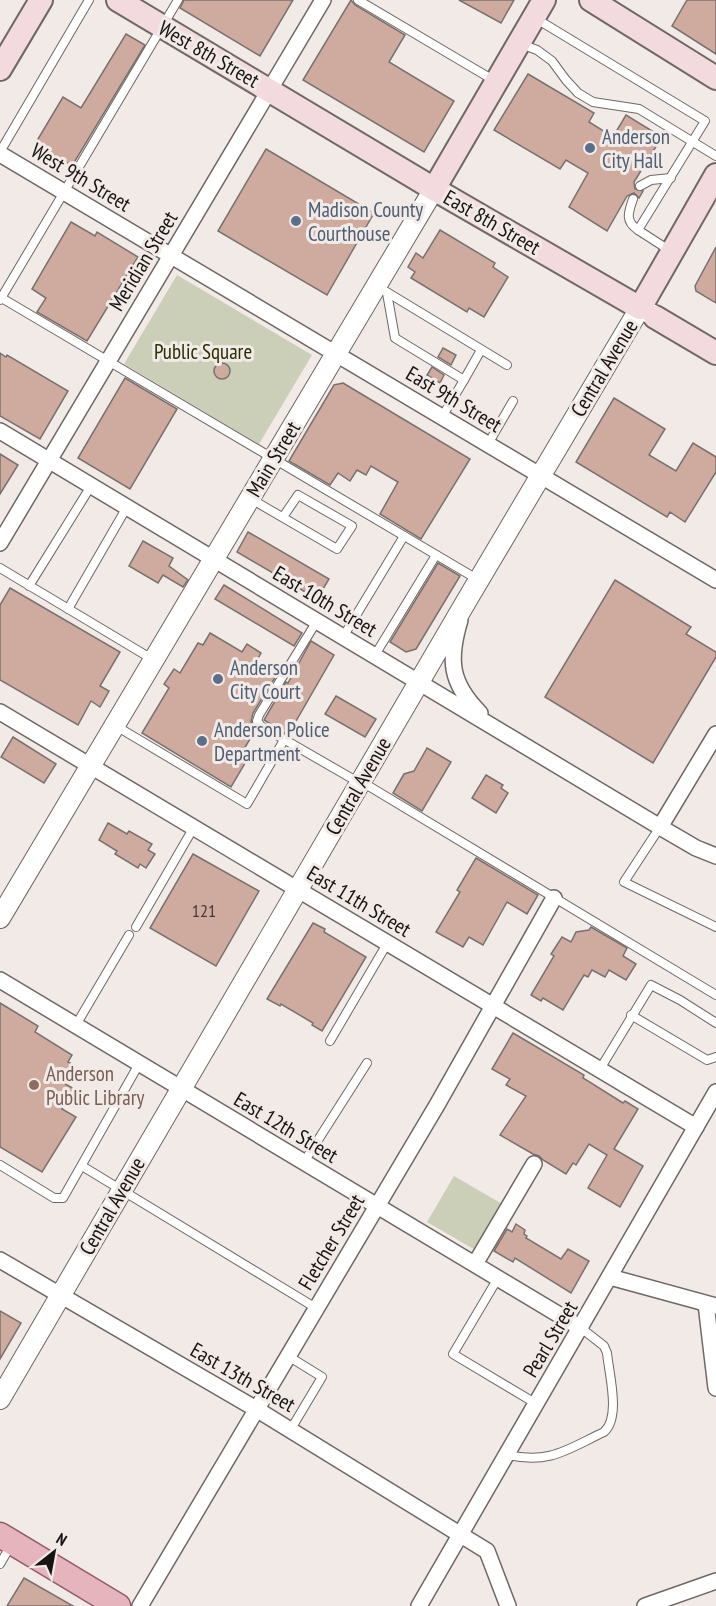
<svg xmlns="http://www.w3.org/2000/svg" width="716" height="1606" font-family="'PT Sans Narrow',sans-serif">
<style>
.green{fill:#cbcfb8}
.building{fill:#cfaa9f;stroke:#79716f;stroke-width:1.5}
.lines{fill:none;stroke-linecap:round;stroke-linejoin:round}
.service-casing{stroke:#6f6865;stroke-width:10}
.minor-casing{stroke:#6f6865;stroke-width:18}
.tertiary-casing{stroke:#6f6865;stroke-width:22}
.secondary-casing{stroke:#6f6865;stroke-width:26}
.primary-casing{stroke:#925c65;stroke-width:27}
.service{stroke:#fff;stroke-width:8}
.minor{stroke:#fff;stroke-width:15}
.tertiary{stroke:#fff;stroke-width:20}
.secondary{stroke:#f2dade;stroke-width:22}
.primary{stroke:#e6b4bd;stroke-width:24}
.service-dot{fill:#5c6f8a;stroke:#f2eae7;stroke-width:2}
.education-dot{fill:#8d6e63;stroke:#f2eae7;stroke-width:2}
.labels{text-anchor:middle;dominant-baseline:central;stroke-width:6;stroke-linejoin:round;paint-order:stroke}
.number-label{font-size:18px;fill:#453a36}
.street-label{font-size:21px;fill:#171413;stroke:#f2eae7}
.service-label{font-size:21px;fill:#4e5e75;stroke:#f2eae7;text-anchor:start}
.park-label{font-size:21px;fill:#2a2e04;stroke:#f2eae7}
.education-label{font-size:21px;fill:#785e54;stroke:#f2eae7;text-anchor:start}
</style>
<rect width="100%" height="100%" fill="#f2eae7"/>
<g class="green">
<path d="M177 275 312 355 259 444 124 364Z"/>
<path d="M454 1176 504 1205 477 1251 427 1222Z"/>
</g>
<g class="building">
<path d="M184 0H293L260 56 180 8Z"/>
<path d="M351 0 355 5 405 35 389 62 454 101 424 152 303 80Z"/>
<path d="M459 0H514L501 23Z"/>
<path d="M687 0H716V54L672 26Z"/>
<path d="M126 34 145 45 72 166 35 144 63 97 81 108Z"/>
<path d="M528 74 594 113 589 122 613 137 626 115 662 137 634 182 635 189 643 191 639 198 634 193 627 196 607 231 569 207 588 173 566 160 560 169 494 130Z"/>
<path d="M266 149 374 213 327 295 218 231Z"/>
<path d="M71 222 95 236 97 232 138 257 87 341 37 312 46 298 32 289Z"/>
<path d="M440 230 495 263 493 267 508 277 484 317 469 308 467 312 411 278 415 272 408 267 416 253 423 258Z"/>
<path d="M716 247V303L696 291 695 286Z"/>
<path d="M443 348 456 355 451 365 438 357Z"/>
<path d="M0 353 6 357 7 355 68 391 40 439 0 416Z"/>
<circle cx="222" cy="371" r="8"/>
<path d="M432 367 444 375 440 383 427 375Z"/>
<path d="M125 378 177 409 130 489 78 458Z"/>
<path d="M343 383 470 459 421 539 380 514 398 482 371 466 366 475 357 470 350 481 338 473 330 485 289 461 334 385Z"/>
<path d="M614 398 665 429 649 455 676 471 693 443 716 457V472L685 522 670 512 667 517 576 462Z"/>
<path d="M0 454 18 465 0 494Z"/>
<path d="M248 532 329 579 317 599 237 552Z"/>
<path d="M143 541 173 558 169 566 188 580 183 587 163 575 158 583 129 566Z"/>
<path d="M438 563 460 576 416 649 406 652 390 642Z"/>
<path d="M615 580 691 627 686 634 716 652V657L653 763 545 697Z"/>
<path d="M224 585 302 633 294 646 215 599Z"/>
<path d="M10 588 120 652 100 686 109 691 100 707 91 701 78 725 0 680V605Z"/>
<path d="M210 633 242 652 247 644 261 653 255 664 276 676 253 713 251 722 256 729 244 749 251 753 231 787 142 733 169 688 164 684 174 669 180 673 198 643 203 645Z"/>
<path d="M311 641 334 655 288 735 264 720 286 682 288 683Z"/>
<path d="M336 696 376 719 365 737 325 714Z"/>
<path d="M13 737 56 764 44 783 1 757Z"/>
<path d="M427 748 451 762 422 811 393 793 404 774 414 771Z"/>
<path d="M486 775 503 785 501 788 508 793 496 813 472 798Z"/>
<path d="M108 823 127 834 129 831 152 844 148 850 155 854 146 868 140 864 138 868 115 854 117 851 99 840Z"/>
<path d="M193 854 259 891 216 966 150 928Z"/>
<path d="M476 858 538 895 527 914 507 902 483 945 469 937 463 947 436 932 460 892 457 890Z"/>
<path d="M313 923 325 929 324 932 366 957 322 1031 312 1025 313 1023 281 1004 280 1006 267 999Z"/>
<path d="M591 927 627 948 623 956 636 964 626 980 609 970 605 977 592 970 588 977 584 975 563 1010 543 998 541 1001 531 995 554 956 551 954 562 937 571 942 576 932 589 930Z"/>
<path d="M0 1003 38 1026 35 1032 72 1055 68 1062 72 1064 62 1082 74 1089 62 1109 76 1117 42 1172 0 1147Z"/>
<path d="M513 1033 584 1075 583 1078 623 1103 625 1101 638 1109 614 1149 643 1166 620 1207 588 1188 607 1155 589 1144 576 1165 573 1163 566 1174 543 1160 539 1156 533 1154 500 1135 526 1096 506 1085 510 1079 492 1069Z"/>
<path d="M516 1224 525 1230 524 1234 527 1236 526 1238 561 1259 568 1249 589 1261 571 1293 515 1258 513 1262 494 1251 507 1229 512 1232Z"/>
<path d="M0 1311 21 1323 0 1359Z"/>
<path d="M24 1578 73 1606H7Z"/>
</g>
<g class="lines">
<g class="service-casing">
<g id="service">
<path d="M358 0 495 81"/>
<path d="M535 18 705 121 638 230 669 250"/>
<path d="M521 44 537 50 552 61 566 80 578 93 593 102 639 109 716 156"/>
<path d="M0 152 89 0"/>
<path d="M640 186 651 180 671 178"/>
<path d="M633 199C628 213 625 221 638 230"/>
<path d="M385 291 507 365"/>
<path d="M387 293 395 338 464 380 442 417"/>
<path d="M0 297 477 579"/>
<path d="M0 300 178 0"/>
<path d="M464 380 481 350"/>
<path d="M488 444 513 401"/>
<path d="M251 499 337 549 352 526 298 495 283 517"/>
<path d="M0 568 152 659"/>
<path d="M29 586 91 486"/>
<path d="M68 609 127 507"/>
<path d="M317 621 259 715 257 721 261 726 358 782"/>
<path d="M343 637 404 536"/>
<path d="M375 655 436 555"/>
<path d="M116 726 247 804 284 740"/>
<path d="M362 782 716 995"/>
<path d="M660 827 624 882 716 927"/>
<path d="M136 927 194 827"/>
<path d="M631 1015 707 1060 716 1057"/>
<path d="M76 1025 129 935"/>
<path d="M330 1041 388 942"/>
<path d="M600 1069 651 985 680 1000 716 1023"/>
<path d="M304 1162 367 1063"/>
<path d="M0 1165 54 1198H63L139 1064"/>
<path d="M82 1166 316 1308"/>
<path d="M498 1278 453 1354 535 1403"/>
<path d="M288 1356 322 1377 291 1429"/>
<path d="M507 1455C550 1464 566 1450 604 1432 621 1417 609 1374 607 1353L604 1346 581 1328"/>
<path d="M0 1564 11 1545"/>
</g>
</g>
<g class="minor-casing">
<g id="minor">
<path d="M0 154 716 580"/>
<path d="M0 431 660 827 696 848 716 856"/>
<path d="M0 543 323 0"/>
<path d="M460 620C448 660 450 683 480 713"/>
<path d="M0 712 696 1127"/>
<path d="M660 827 716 734"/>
<path d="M0 980 581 1328"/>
<path d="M0 1260 256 1409 487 1551 508 1606"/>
<path d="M475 1264 534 1164"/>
<path d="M610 1277 716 1306"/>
<path d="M706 1304 716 1388"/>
<path d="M140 1606 437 1105 554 898"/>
<path d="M419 1606 716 1092"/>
<path d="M645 1606 716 1581"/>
</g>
</g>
<g class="tertiary-casing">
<g id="tertiary">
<path d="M0 918 434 189"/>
<path d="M0 1399 467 600 640 308 653 315"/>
</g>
</g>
<g class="secondary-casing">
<g id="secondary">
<path d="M118 0 434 189 640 308 716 175"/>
<path d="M591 0 716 78"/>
<path d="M0 69 41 0"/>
<path d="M434 189 544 0"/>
<path d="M655 317 716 353"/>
</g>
</g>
<g class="primary-casing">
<path id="primary" d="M0 1535 118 1606"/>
</g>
<use href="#service" class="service"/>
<use href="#minor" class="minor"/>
<use href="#tertiary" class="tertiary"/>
<use href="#secondary" class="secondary"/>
<use href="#primary" class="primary"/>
</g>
<g class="service-dot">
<circle cx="590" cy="148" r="6"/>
<circle cx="296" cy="221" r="6"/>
<circle cx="218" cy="679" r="6"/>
<circle cx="202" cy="741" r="6"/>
</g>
<circle class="education-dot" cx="34" cy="1085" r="6"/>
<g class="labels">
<g class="number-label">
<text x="204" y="910">121</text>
</g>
<g class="street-label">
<text transform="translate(209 54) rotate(30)">West 8th Street</text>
<text transform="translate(81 177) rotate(31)">West 9th Street</text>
<text transform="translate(492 222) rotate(30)">East 8th Street</text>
<text transform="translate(143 261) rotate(-59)">Meridian Street</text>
<text transform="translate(604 368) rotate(-59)">Central Avenue</text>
<text transform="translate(454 399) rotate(31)">East 9th Street</text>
<text transform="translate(273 459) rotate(-59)">Main Street</text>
<text transform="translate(325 601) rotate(31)">East 10th Street</text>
<text transform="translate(358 786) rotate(-60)">Central Avenue</text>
<text transform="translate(359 901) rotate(31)">East 11th Street</text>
<text transform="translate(286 1127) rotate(31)">East 12th Street</text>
<text transform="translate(112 1206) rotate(-60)">Central Avenue</text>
<text transform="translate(331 1242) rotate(-59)">Fletcher Street</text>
<text transform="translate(550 1339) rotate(-59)">Pearl Street</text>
<text transform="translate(243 1377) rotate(30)">East 13th Street</text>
</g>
<g class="service-label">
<text x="602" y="136">Anderson<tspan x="602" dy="24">City Hall</tspan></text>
<text x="308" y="209">Madison County<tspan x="308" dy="24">Courthouse</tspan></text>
<text x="230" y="667">Anderson<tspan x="230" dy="24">City Court</tspan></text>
<text x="214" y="729">Anderson Police<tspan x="214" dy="24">Department</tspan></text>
</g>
<g class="park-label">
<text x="203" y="351">Public Square</text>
</g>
<g class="education-label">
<text x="46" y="1073">Anderson<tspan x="46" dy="24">Public Library</tspan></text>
</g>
</g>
<g transform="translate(54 1552) rotate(31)" stroke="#f2eae7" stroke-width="4.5" paint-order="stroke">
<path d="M0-4.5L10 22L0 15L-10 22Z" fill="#171413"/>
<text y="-9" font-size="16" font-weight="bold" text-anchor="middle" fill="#171413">N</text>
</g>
</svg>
